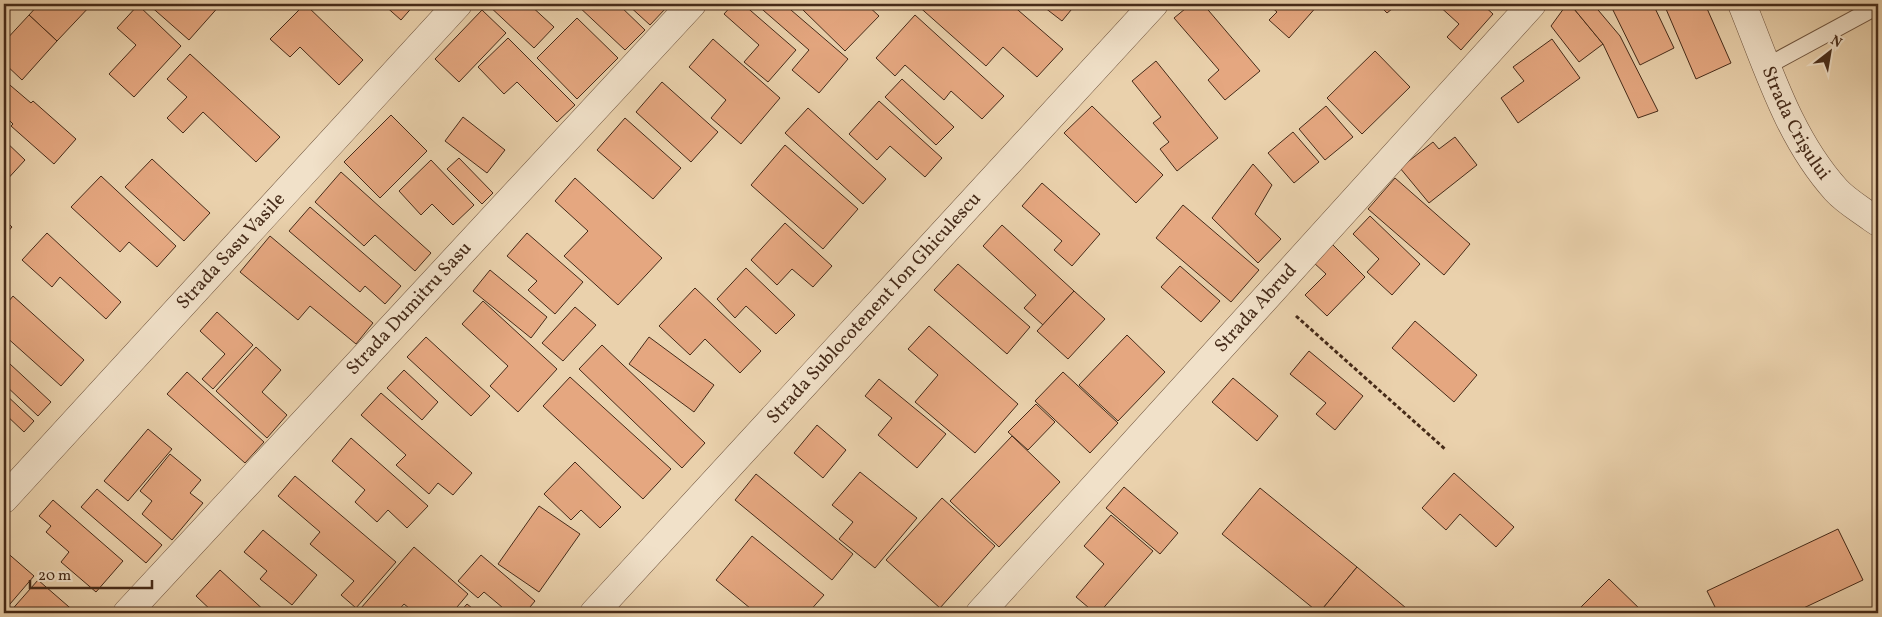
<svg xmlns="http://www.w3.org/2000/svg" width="1882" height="617" font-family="Vollkorn,serif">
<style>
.building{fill:#e5a780;stroke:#462b19}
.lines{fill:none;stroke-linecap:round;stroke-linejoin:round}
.service-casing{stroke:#6f543e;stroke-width:18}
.minor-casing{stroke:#6f543e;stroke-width:29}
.path{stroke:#462b19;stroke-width:3;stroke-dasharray:4 2.5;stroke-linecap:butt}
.service{stroke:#f1e1c9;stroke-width:16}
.minor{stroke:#f1e1c9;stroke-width:28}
.labels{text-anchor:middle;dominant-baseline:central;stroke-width:4;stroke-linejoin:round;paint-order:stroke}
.street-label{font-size:19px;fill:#462b19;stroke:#f1e1c9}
</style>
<rect width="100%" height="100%" fill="#ead1ac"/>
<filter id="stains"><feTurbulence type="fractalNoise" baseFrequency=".004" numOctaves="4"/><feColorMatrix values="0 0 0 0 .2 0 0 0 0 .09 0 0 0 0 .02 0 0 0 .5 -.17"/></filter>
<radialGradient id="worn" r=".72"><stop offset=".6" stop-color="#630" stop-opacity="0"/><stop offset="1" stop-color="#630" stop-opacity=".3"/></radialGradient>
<g class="building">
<path d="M39 4H92L57 41 29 15Z"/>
<path d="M148 4H221L189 40Z"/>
<path d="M305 4 363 60 339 85 300 47 290 57 270 39Z"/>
<path d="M383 4H415L401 20Z"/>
<path d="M487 4H529L554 27 534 48Z"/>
<path d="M578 4H618L645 30 625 50 577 5Z"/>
<path d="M627 4H662L666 8 650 25Z"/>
<path d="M733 4H743L796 50 768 82 744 62 759 45 724 14Z"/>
<path d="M756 4H784L848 59 819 93 792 70 809 50Z"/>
<path d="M807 4H866L879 16 845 51 802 9Z"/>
<path d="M916 4H1011L1063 49 1037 77 1003 47 986 66Z"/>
<path d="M1040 4H1076L1062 21Z"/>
<path d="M1191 4H1203L1260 71 1225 100 1208 80 1219 70 1174 18Z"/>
<path d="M1268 4H1317L1318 5 1289 38 1269 20 1277 12Z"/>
<path d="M1378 4H1398L1387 13Z"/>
<path d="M1437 4H1482L1493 14 1461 50 1447 37 1459 24Z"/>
<path d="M1567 4H1570L1603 44 1579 62 1551 26Z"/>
<path d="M1570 4H1593L1620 36 1658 111 1638 118 1603 44Z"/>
<path d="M1610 4H1653L1674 48 1640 65Z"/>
<path d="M1677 4H1705L1731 63 1696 79 1666 9Z"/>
<path d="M138 5 181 46 134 97 109 74 136 45 117 28Z"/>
<path d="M482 10 506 33 459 82 435 59Z"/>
<path d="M29 15 57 41 22 80 4 63V42Z"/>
<path d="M915 15 1004 96 982 119 951 91 944 100 905 65 895 76 876 58Z"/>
<path d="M577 18 618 58 577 99 537 58Z"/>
<path d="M508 38 575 105 557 122 517 82 504 94 478 67Z"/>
<path d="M713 39 780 98 741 144 711 118 726 100 689 67Z"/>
<path d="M1552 39 1580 78 1518 123 1501 98 1524 81 1513 67Z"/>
<path d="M1375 51 1410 87 1362 134 1327 98Z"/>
<path d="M190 54 280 137 256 162 203 112 183 133 167 118 187 97 167 79Z"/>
<path d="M1156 61 1218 138 1177 171 1160 149 1169 142 1153 123 1161 117 1132 81Z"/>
<path d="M902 79 954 127 936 145 885 97Z"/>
<path d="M4 80 31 103 33 101 76 139 54 164 11 126 13 124 7 118 4 122Z"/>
<path d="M662 82 718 132 691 162 636 112Z"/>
<path d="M879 101 942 158 925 177 890 146 877 160 849 134Z"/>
<path d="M1092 106 1163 175 1136 203 1064 133Z"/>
<path d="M1326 106 1353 137 1325 160 1299 129Z"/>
<path d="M808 108 886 179 863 204 785 133Z"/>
<path d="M391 115 427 151 380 198 344 162Z"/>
<path d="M463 117 505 150 487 173 445 141Z"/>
<path d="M625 118 681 168 653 199 597 150Z"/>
<path d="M1293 132 1319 162 1294 183 1268 153Z"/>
<path d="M1455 137 1477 165 1429 203 1400 168 1433 142 1439 149Z"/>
<path d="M4 140 25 160 4 183Z"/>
<path d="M785 145 858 209 823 249 751 185Z"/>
<path d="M459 158 493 193 482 204 447 169Z"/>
<path d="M152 159 210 213 184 241 125 187Z"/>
<path d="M431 160 474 205 453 225 432 204 421 215 399 191Z"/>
<path d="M1253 164 1272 185 1255 214 1281 239 1258 263 1212 218Z"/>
<path d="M341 172 431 253 415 271 375 235 364 246 315 202Z"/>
<path d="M101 176 176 246 157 267 129 242 120 252 71 207Z"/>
<path d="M575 178 662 258 618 305 564 256 588 231 555 201Z"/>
<path d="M1395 178 1470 244 1444 275 1368 209Z"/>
<path d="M1042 183 1100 234 1072 266 1054 250 1062 241 1022 206Z"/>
<path d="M1183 205 1259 270 1231 302 1156 238Z"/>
<path d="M310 207 401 286 385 304 365 286 360 292 289 231Z"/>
<path d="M1370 216 1420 264 1392 295 1367 272 1379 259 1353 234Z"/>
<path d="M4 219 12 227 4 236Z"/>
<path d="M785 223 832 266 813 287 792 269 777 285 751 260Z"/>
<path d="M1002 225 1074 291 1043 325 1024 308 1036 295 983 246Z"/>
<path d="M47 233 121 302 106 319 60 277 52 287 22 260Z"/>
<path d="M527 233 583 282 555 314 528 290 537 281 507 256Z"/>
<path d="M270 236 373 323 356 344 310 306 298 320 240 272Z"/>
<path d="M1331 243 1365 277 1327 316 1305 295 1326 274 1313 262Z"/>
<path d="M958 264 1030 327 1007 354 934 290Z"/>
<path d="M1180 266 1220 301 1201 322 1161 287Z"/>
<path d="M746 268 795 315 776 334 746 306 735 318 717 299Z"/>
<path d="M490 270 547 317 531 338 473 291Z"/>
<path d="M695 288 761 351 740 373 705 339 690 355 659 326Z"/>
<path d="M1074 291 1105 319 1068 359 1037 331Z"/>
<path d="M13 296 84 360 61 386 4 335V307Z"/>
<path d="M483 301 557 369 518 412 490 386 508 366 462 324Z"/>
<path d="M575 307 596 325 563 361 542 343Z"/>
<path d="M217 312 253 345 213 389 202 379 225 354 200 331Z"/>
<path d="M1415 321 1477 375 1454 402 1392 348Z"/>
<path d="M929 326 1018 404 975 453 915 402 938 375 908 349Z"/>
<path d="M1127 335 1165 372 1118 421 1079 385Z"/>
<path d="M426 337 490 396 471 416 407 357Z"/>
<path d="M649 337 714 385 694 412 629 364Z"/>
<path d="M602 345 705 443 682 468 579 369Z"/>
<path d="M256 347 281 370 262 392 287 415 267 438 216 391Z"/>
<path d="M1309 351 1363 396 1335 430 1316 414 1326 403 1290 374Z"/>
<path d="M10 364 51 402 38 416 4 384V371Z"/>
<path d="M404 370 438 402 422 420 387 388Z"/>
<path d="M187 372 264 442 245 463 167 394Z"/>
<path d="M1063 372 1118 423 1090 453 1035 401Z"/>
<path d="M570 377 671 469 643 499 543 406Z"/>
<path d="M1233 378 1278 416 1257 441 1212 402Z"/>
<path d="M879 379 946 434 917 468 878 435 892 418 865 396Z"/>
<path d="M4 393 34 421 24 432 4 413Z"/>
<path d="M381 393 472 473 453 495 438 483 429 494 396 465 406 455 361 415Z"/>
<path d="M1036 404 1055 422 1028 450 1008 432Z"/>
<path d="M817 425 846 450 823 478 794 453Z"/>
<path d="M148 429 172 449 128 501 104 481Z"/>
<path d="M1012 436 1060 482 999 547 950 501Z"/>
<path d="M351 438 428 506 407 528 388 510 377 522 355 502 365 490 332 461Z"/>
<path d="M170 454 201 480 190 493 203 503 172 540 142 514 152 501 140 491Z"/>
<path d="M575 462 621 507 600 528 581 510 571 520 544 494Z"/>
<path d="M860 472 917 518 875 568 839 539 853 522 832 505Z"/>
<path d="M1454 473 1514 527 1496 547 1460 514 1446 530 1422 508Z"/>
<path d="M756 474 853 554 832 580 735 500Z"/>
<path d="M295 476 396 562 356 608 341 595 354 581 310 544 320 532 278 496Z"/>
<path d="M1124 487 1178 533 1160 554 1106 508Z"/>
<path d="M1260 488 1357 567 1319 613 1222 534Z"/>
<path d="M97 489 162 545 146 563 81 507Z"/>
<path d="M942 498 995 546 940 608 886 560Z"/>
<path d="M53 500 123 561 96 592 61 562 69 552 46 532 51 526 39 516Z"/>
<path d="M539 506 580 534 539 592 498 564Z"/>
<path d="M1111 515 1153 551 1099 613H1095L1076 597 1104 564 1084 546Z"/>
<path d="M1838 529 1863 580 1793 613H1718L1707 591Z"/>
<path d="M263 530 317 575 292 605 260 579 267 571 244 552Z"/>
<path d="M752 536 824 595 808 613H756L716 580Z"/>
<path d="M414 547 468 594 452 613H415L404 604 396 613H368L361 608Z"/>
<path d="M4 550 34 576 4 611Z"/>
<path d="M481 555 535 601 525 613H509L484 592 478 598 458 581Z"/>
<path d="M1357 567 1412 613H1319Z"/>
<path d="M220 570 267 613H214L196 596Z"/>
<path d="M1609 579 1644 613H1581L1578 610Z"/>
<path d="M38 580 76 613H9Z"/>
<path d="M467 604 478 613H459Z"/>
</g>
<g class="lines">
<g class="service-casing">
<path id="service" d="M1767 66 1878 6"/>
</g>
<g class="minor-casing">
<g id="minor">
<path id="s1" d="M1742 4C1768 68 1789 138 1836 190 1846 201 1860 209 1872 218L1878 222"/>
<path id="s2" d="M4 499 458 4"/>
<path id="s3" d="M127 613 692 4"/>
<path id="s4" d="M594 613 1154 4"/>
<path id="s5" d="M980 613 1532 4"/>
</g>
</g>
<path class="path" d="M1296 316 1445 449"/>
<use href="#service" class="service"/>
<use href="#minor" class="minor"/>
</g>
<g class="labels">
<g class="street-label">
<text stroke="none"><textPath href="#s1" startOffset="131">Strada Crișului</textPath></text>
<text stroke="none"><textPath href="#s2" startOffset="336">Strada Sasu Vasile</textPath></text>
<text stroke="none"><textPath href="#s4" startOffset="414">Strada Sublocotenent Ion Ghiculescu</textPath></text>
<text stroke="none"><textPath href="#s3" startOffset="415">Strada Dumitru Sasu</textPath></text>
<text stroke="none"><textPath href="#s5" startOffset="411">Strada Abrud</textPath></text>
</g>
</g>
<rect width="1882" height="617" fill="none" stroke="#ead1ac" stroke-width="20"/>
<rect x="5" y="5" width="1872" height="607" fill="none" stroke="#462b19" stroke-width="2.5"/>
<rect x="10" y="10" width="1862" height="597" fill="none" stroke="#462b19"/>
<g transform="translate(1830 52) rotate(31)" stroke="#f1e1c9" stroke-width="4" paint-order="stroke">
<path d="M0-4L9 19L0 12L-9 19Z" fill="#462b19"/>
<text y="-8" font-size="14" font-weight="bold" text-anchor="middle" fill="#462b19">N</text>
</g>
<path d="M30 580v8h122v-8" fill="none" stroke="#462b19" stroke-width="2.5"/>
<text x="38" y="580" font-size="15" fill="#462b19" stroke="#f1e1c9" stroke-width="4" paint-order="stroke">20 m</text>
<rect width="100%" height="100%" filter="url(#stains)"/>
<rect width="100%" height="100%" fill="url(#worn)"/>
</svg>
